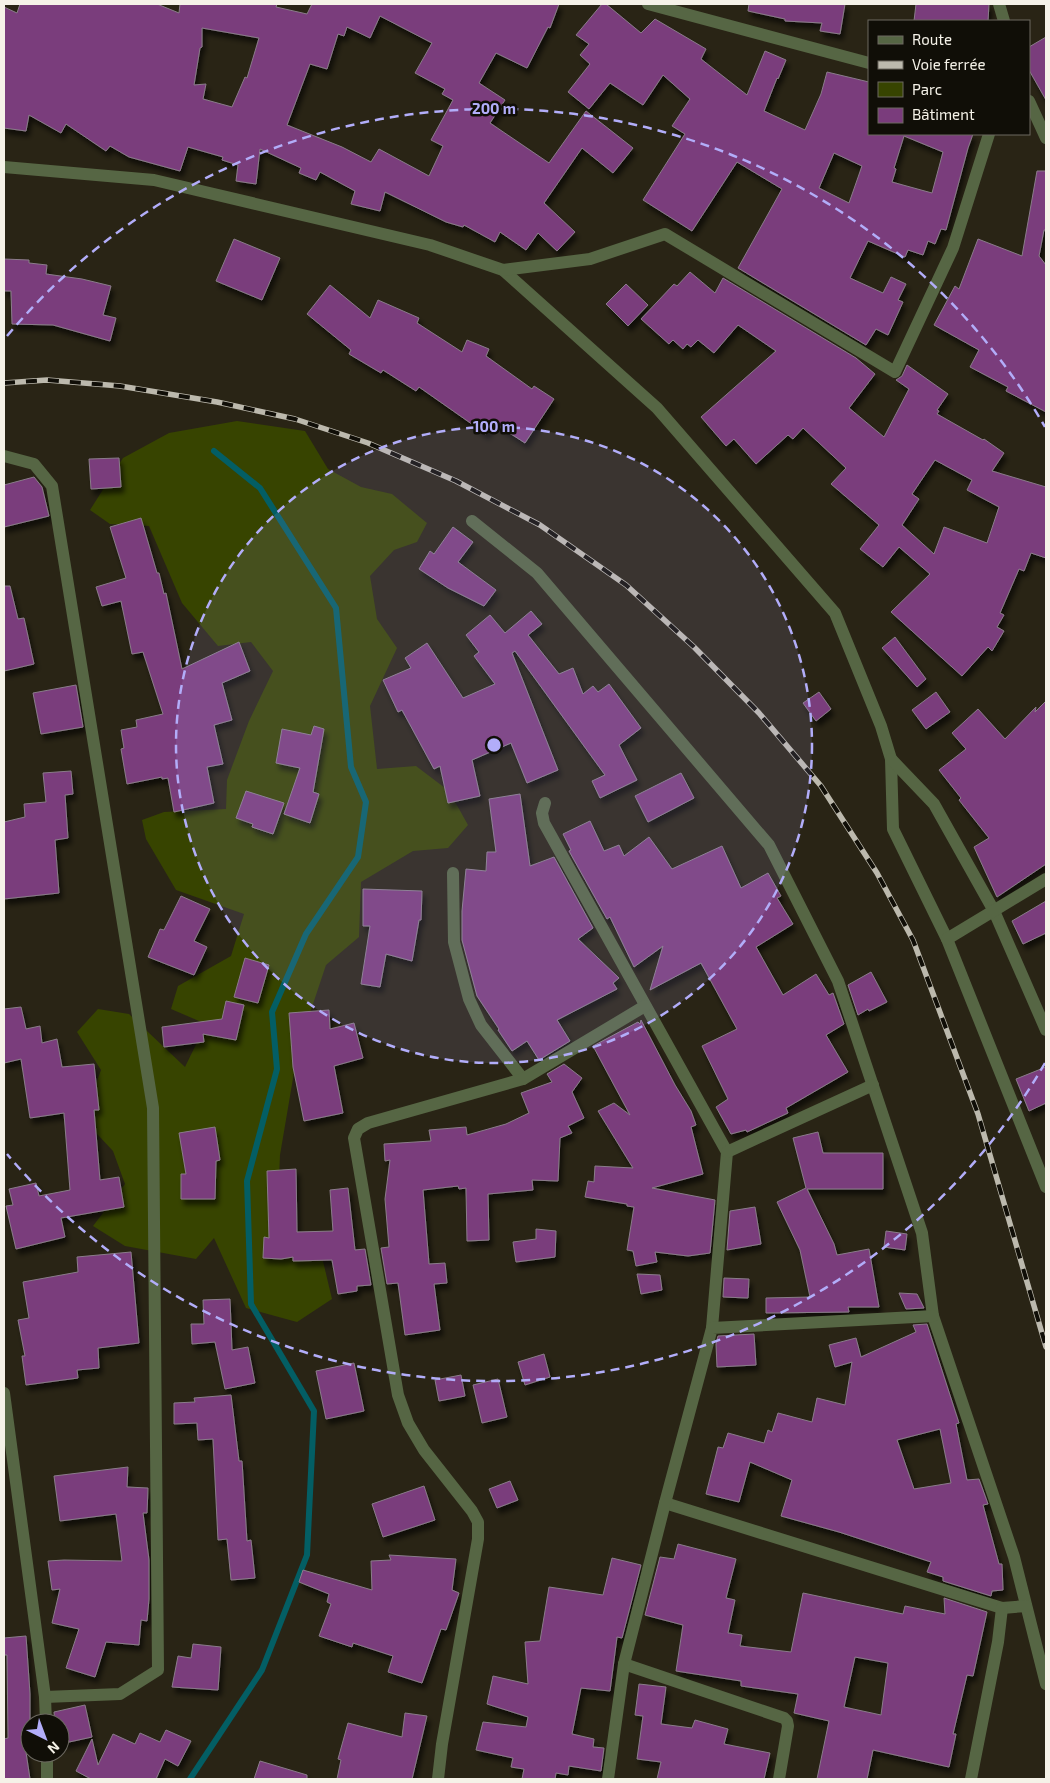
<svg xmlns="http://www.w3.org/2000/svg" width="1050" height="1783" font-family="'Exo 2',sans-serif">
<style>
.green{fill:#374400}
.lines{fill:none;stroke-linecap:round;stroke-linejoin:round}
.stream{stroke:#035e64;stroke-width:6}
.building{fill:#7a3c7c;stroke:#8a7c8a;fill-rule:evenodd;filter:url(#shadow)}
.minor{stroke:#566644;stroke-width:12}
.rail-casing{stroke:#bcb9ad;stroke-width:5.5}
.rail{stroke:#100e07;stroke-width:4;stroke-dasharray:11;stroke-linecap:butt}
.ring{fill:none;stroke:#b2adf9;stroke-width:2.5;stroke-dasharray:9 6}
.centre{fill:#b2adf9;stroke:#100e07;stroke-width:2.5}
.ring-label{font-size:15px;text-anchor:middle;font-weight:bold;fill:#b2adf9;stroke:#100e07;stroke-width:5;stroke-linejoin:round;paint-order:stroke}
</style>
<defs>
<filter id="shadow"><feDropShadow dx="3" dy="5.5" stdDeviation="2.5" flood-color="#0009"/></filter>
</defs>
<rect width="100%" height="100%" fill="#292415"/>
<path class="green" d="M237 421 305 431 328 469 361 487 392 494 427 523 417 542 394 550 370 576 377 619 397 648 370 706 377 769 416 766 449 791 468 825 448 848 413 851 361 882 359 937 326 965 298 1049 280 1155 276 1249 322 1257 332 1299 297 1322 246 1308 214 1238 196 1259 125 1246 93 1226 125 1184 113 1151 83 1119 101 1070 77 1032 98 1009 129 1014 185 1067 206 1024 171 1009 178 986 231 956 244 914 176 890 146 839 142 820 164 812 226 809 227 780 249 721 273 671 251 642 218 646 182 603 149 526 110 524 90 510 123 458 169 433Z"/>
<g class="lines">
<path class="stream" d="M190 1779 262 1670 307 1555 314 1411 251 1304 247 1181 277 1069 272 1012 306 934 358 857 366 802 351 767 336 608 260 488 214 451"/>
</g>
<g class="building">
<path d="M20 4H157L179 13 180 4H277L276 7 307 14 312 4H559L550 28 548 27 527 68 496 53 479 83 505 100 490 123 549 163 586 111 633 148 613 173 582 148 544 203 575 232 557 251 538 233 526 250 500 232 495 242 464 225 463 227 446 222 385 192 380 211 351 204 355 191 320 172 316 180 299 173 301 168 260 149 256 184 236 181 238 165 222 160 223 157 188 147 180 171 129 157 110 146 106 151 66 124 61 133 29 115 26 131 4 128V7L17 13ZM380 16 432 43 415 73 445 89 442 94 453 100 431 140 443 146 429 176 379 149 371 162 342 147 287 125 310 64 327 69 338 34 344 36 347 27 370 38ZM202 28 259 38 247 78 245 77 232 107 203 99 206 84 194 85 200 48 202 47Z"/>
<path d="M602 4H606L641 33 655 19 706 49 701 59 747 95 765 51 786 60 778 79 777 78 764 111 805 130 821 94 827 72 869 82V134H973L968 148 946 230 941 229 935 244 928 241 923 255 908 250 905 257 868 241 850 278 883 293 891 277 906 284 898 300 903 302 888 335 876 329 866 345 738 268 782 189 737 162 692 231 643 200 685 134 672 126 690 99 663 75 643 105 610 83 589 109 568 92 590 64 580 55 589 44 576 35ZM904 136 943 152 932 193 892 182 896 169 894 168ZM834 153 862 166 849 203 819 188Z"/>
<path d="M749 4H845L840 34 820 31 822 23 785 21V19L748 11Z"/>
<path d="M916 4H989L988 21H914Z"/>
<path d="M1046 37V100L1029 70V47Z"/>
<path d="M1037 171H1046V230H1044L1039 256 1046 265V412L1006 391 1008 387 970 367 979 350 934 325 955 286 959 289 978 239 1022 256Z"/>
<path d="M234 239 280 258 262 300 216 281Z"/>
<path d="M4 259 29 260V263L47 265 46 274 82 279 111 286 103 315 116 318 110 341 53 325 12 324 11 291H4Z"/>
<path d="M690 272 715 293 723 278 856 358 875 374 849 408 884 437 909 389 896 380 902 376 907 365 948 394 937 410 939 411 937 414 983 440 984 439 1004 453 992 471 1046 487V558L1031 553 1024 571 1019 569 1000 613 1004 615 997 627 1004 631 992 651 988 647 962 676 891 612 930 574 899 547 883 567 860 549 879 525 831 484 846 468 803 428 793 439 788 435 756 464 734 439 726 446 701 417 776 351 738 325 714 353 698 340 691 347 687 344 683 349 673 340 669 344 641 319 674 284 677 286ZM935 460 972 480 967 490 999 507 987 543 944 527 934 554 902 525 919 499 912 494Z"/>
<path d="M626 284 648 305 628 326 606 304Z"/>
<path d="M330 285 370 318 378 300 419 318 417 323 462 352 467 340 489 349 486 356 532 389 534 386 554 399 525 443 494 423 486 434 419 387 416 391 383 370 381 373 349 354 351 350 307 314Z"/>
<path d="M119 458 121 487 91 489 89 459Z"/>
<path d="M34 477 42 487 49 516 4 527V485Z"/>
<path d="M141 518 157 573H159L164 594 166 593 182 669 239 642 250 671 222 683 232 720 214 725 223 764 207 767 214 803 174 812 168 778 162 779V777L127 784 121 749 124 748 121 730 137 727 136 720 163 714 143 652 132 654 121 601 102 606 96 587 126 578 110 527Z"/>
<path d="M453 527 473 542 458 562 496 590 484 606 448 588 419 569 430 551 434 554Z"/>
<path d="M4 586H10L18 619 24 618 34 664 4 671Z"/>
<path d="M531 611 542 624 528 635 559 674 573 668 583 694 593 686 598 692 609 684 641 728 619 745 637 780 600 798 592 781 605 775 515 651 512 653 558 770 527 783 511 743 472 760 480 796 448 803 440 766 434 769 402 710 398 712 383 680 411 668 405 658 427 643 463 698 495 684 474 656 479 652 466 635 490 615 505 633Z"/>
<path d="M895 637 926 679 917 687 882 648Z"/>
<path d="M76 685 83 727 41 734 33 693Z"/>
<path d="M819 692 831 709 816 721 803 703Z"/>
<path d="M936 692 950 712 926 729 912 710Z"/>
<path d="M1046 701V864L997 897 974 847 989 838 959 800 961 798 939 770 966 749 952 733 978 709 1005 739 1036 707 1035 712Z"/>
<path d="M314 726 324 729 313 792 319 794 310 823 284 814 300 768 276 763 282 729 311 735Z"/>
<path d="M71 771 73 794 65 795 68 838 55 840 59 893 4 899V822L25 817 24 804 46 802 43 773Z"/>
<path d="M681 773 694 798 648 822 635 796Z"/>
<path d="M246 791 284 803 273 834 252 827 253 824 236 818Z"/>
<path d="M520 794 530 866 554 857 593 928 578 939 619 978 613 983 617 989 557 1020 570 1041 539 1060 527 1041 512 1051 498 1030 499 1029 477 996 462 940V911L466 869 486 871 487 852H496L489 799Z"/>
<path d="M590 821 604 851 619 845 624 856 649 837 672 869 722 846 741 888 768 873 781 896 777 898 793 924 756 947 783 995 816 974 829 995 833 993 844 1024 826 1035 848 1072 786 1108 788 1113 747 1132 746 1130 731 1134 716 1107 728 1099 702 1046 737 1029 701 963 650 990 663 946 634 967 610 917 607 919 569 851 571 850 563 834Z"/>
<path d="M363 889 422 891 421 920H419L412 961 386 954 380 987 361 984 370 926H363Z"/>
<path d="M181 896 210 909 194 941 207 947 194 975 148 957 160 929 164 930Z"/>
<path d="M1046 901V933L1023 944 1012 921Z"/>
<path d="M245 958 269 965 258 1003 234 997Z"/>
<path d="M871 972 887 1002 869 1011 868 1009 858 1015 848 985Z"/>
<path d="M226 1001 244 1005 236 1040 203 1034 204 1042 164 1047 162 1027 222 1019Z"/>
<path d="M21 1007 26 1029 40 1026 42 1043 57 1039 62 1067 94 1064 99 1110H94L100 1180 119 1177 124 1207 61 1218 65 1237 16 1249 6 1206 13 1205 9 1189 36 1183 39 1196 70 1190 64 1113 30 1118 21 1059 4 1063V1009Z"/>
<path d="M329 1010 330 1029 354 1023 363 1058 334 1066 343 1113 304 1121 293 1067 289 1013Z"/>
<path d="M641 1020 675 1085 691 1111 696 1125 691 1127 703 1174 652 1188 715 1200 710 1253 688 1256 655 1252 657 1262 636 1266 633 1251 627 1250 634 1207 627 1206V1204L585 1197 588 1181 594 1182 595 1166 633 1168 598 1111 614 1103 630 1115 593 1046 638 1022 640 1024Z"/>
<path d="M564 1064 582 1078 572 1092 584 1118 568 1126 572 1133 560 1138 558 1181 532 1180 533 1190 488 1194 489 1240 467 1241 466 1188 459 1189 458 1186 423 1190 429 1264 445 1263 447 1283 434 1284 440 1330 405 1335 398 1283 387 1284 381 1248 389 1247 385 1199 390 1160 385 1161 384 1144 431 1141 429 1130 466 1127 467 1135 506 1124 529 1113 521 1093 552 1082 547 1074Z"/>
<path d="M1046 1067V1103L1029 1111 1016 1079Z"/>
<path d="M215 1127 220 1160 216 1161 215 1199H181V1174H186L179 1133Z"/>
<path d="M818 1132 823 1153H883V1189H807L834 1244 837 1255 869 1249 879 1307H848L849 1312 766 1313V1298L810 1297 800 1250 777 1202 806 1188 793 1138Z"/>
<path d="M296 1169 297 1232 333 1231 330 1190 348 1188 355 1250 365 1249 371 1285 357 1286V1291L338 1294 332 1260 293 1261V1257L281 1259 263 1258 264 1237 269 1238 267 1171Z"/>
<path d="M755 1207 761 1244 727 1250 730 1211Z"/>
<path d="M536 1229 556 1231 555 1257 516 1262 513 1242 536 1239Z"/>
<path d="M886 1231 907 1234 905 1250 884 1247Z"/>
<path d="M131 1252 139 1343 98 1348 99 1368 77 1370 78 1378 26 1385 22 1356H25L18 1320 29 1318 23 1282 78 1272 77 1257Z"/>
<path d="M637 1274 660 1275 662 1290 641 1294Z"/>
<path d="M724 1278 749 1279 748 1298 723 1297Z"/>
<path d="M899 1293 917 1294 924 1308 906 1309Z"/>
<path d="M230 1299 232 1350 248 1347 255 1383 225 1389 215 1342 192 1344 191 1324H204L203 1300Z"/>
<path d="M927 1324 959 1423 956 1424 967 1480 979 1479 988 1504 983 1505 999 1564H1002L1003 1590 992 1591 991 1596 943 1581V1577L927 1572 931 1562 839 1532 781 1516 792 1480 750 1462 739 1502 706 1494 718 1447 723 1448 728 1433 764 1443 768 1430 772 1432 778 1413 812 1422 817 1398 845 1405 852 1362 835 1367 829 1345 856 1338 861 1357 916 1332 913 1325ZM940 1429 951 1483 914 1489 897 1440Z"/>
<path d="M754 1334 756 1365 717 1367 716 1344 718 1336Z"/>
<path d="M544 1354 550 1377 525 1385 518 1362Z"/>
<path d="M354 1363 364 1411 326 1419 316 1371Z"/>
<path d="M461 1375 465 1396 439 1401 435 1380Z"/>
<path d="M498 1379 507 1417 482 1423 473 1385Z"/>
<path d="M231 1395 239 1461H242L247 1541 251 1540 255 1578 231 1580 227 1539 218 1540 213 1439 198 1440 197 1423 174 1424V1403L195 1402 194 1398Z"/>
<path d="M128 1467 127 1487 148 1488 147 1513H143L149 1560V1599L147 1621 141 1620 139 1645 106 1642 95 1677 66 1668 79 1629 52 1623 60 1589 52 1590 48 1561 64 1560 122 1561 116 1514 60 1521 54 1476Z"/>
<path d="M510 1481 518 1500 497 1508 489 1489Z"/>
<path d="M424 1486 435 1520 383 1537 372 1504Z"/>
<path d="M678 1544 736 1559 726 1598 735 1600 728 1633 742 1635 740 1646 791 1652 803 1593 903 1614 905 1606 945 1614 944 1598 987 1612 973 1676 967 1675 953 1734H956L949 1767 873 1750 867 1779H817L829 1721 794 1713 798 1694 741 1686V1681L676 1671 683 1625 645 1615 660 1557 674 1559ZM855 1657 888 1663 881 1715 844 1707Z"/>
<path d="M389 1555 456 1559 452 1590 459 1593 446 1630 441 1629 422 1683 388 1672 393 1656 353 1643 352 1647 319 1636 331 1604 327 1602 329 1594 299 1582 303 1570 372 1590 371 1561 391 1560Z"/>
<path d="M612 1558 641 1565 622 1638 617 1637 610 1691 581 1688 572 1734 594 1739 593 1747 604 1748 601 1771 569 1766 568 1775 556 1773 555 1779H522L524 1769 511 1767 513 1758 476 1750 483 1722 526 1727 528 1717 487 1704 493 1676 528 1684 525 1642 540 1641 549 1587 603 1595Z"/>
<path d="M26 1636 30 1694V1738L24 1739 30 1779H4V1739L8 1738 7 1655H4V1638Z"/>
<path d="M193 1644 221 1647 218 1690 172 1687 178 1656 191 1658Z"/>
<path d="M639 1684 666 1687 661 1724 692 1728 695 1720 728 1729 724 1744 770 1753 764 1779H657L661 1762 637 1759 643 1716 635 1715Z"/>
<path d="M85 1705 92 1737 60 1744V1723H55L54 1712Z"/>
<path d="M405 1713 427 1716 412 1779H337L341 1760 338 1759 348 1723 402 1737Z"/>
<path d="M166 1730 191 1741 178 1766 165 1759 156 1779H91L76 1771 92 1739 98 1765 113 1734 135 1744 140 1733 160 1742Z"/>
<path d="M260 1761 307 1775V1779H254Z"/>
</g>
<g class="lines">
<g class="minor">
<path d="M648 4 869 63"/>
<path d="M999 4 1004 21"/>
<path d="M1029 101 1046 138"/>
<path d="M4 167 154 180 430 245 503 270 657 408 835 613 881 726 891 759 893 829 947 939 1046 1187"/>
<path d="M503 270 590 259 665 234 895 372 953 248 989 134"/>
<path d="M4 456 34 464 52 486 153 1108 158 1670 120 1694 45 1697"/>
<path d="M472 521 537 573 769 845 838 981 922 1233 933 1316 1014 1557 1046 1684"/>
<path d="M891 759 934 804 994 911 1046 1030"/>
<path d="M545 803 542 813 544 823 727 1152 712 1328"/>
<path d="M453 873 454 942 469 999 481 1025 523 1079"/>
<path d="M947 939 1046 879"/>
<path d="M727 1152 873 1085"/>
<path d="M4 1393 45 1697 46 1723"/>
<path d="M665 1503 1002 1608 1026 1606"/>
<path d="M624 1664 784 1718 787 1721 788 1726 779 1779"/>
<path d="M47 1753V1779"/>
<path d="M438 1779 442 1744 478 1539V1522L472 1511 424 1450 408 1423 398 1395 354 1138 358 1129 368 1123 523 1079 645 1006"/>
<path d="M608 1779 624 1664 665 1503 712 1328 933 1316"/>
<path d="M971 1779 998 1642 1002 1608"/>
</g>
<g class="rail-casing">
<path id="rail" d="M4 383 47 380 120 386 217 402 295 419 368 443 456 481 540 525 626 585 694 647 759 713 821 786 877 873 913 940 978 1114 1046 1347"/>
</g>
<use href="#rail" class="rail"/>
</g>
<circle cx="494" cy="745" r="318" fill="#b2adf9" fill-opacity=".12"/>
<g class="ring">
<circle cx="494" cy="745" r="318"/>
<path d="M1045 1063A636 636 0 0 1 7 1154M7 336A636 636 0 0 1 1045 427"/>
</g>
<circle cx="494" cy="745" r="8" class="centre"/>
<g class="ring-label">
<text x="494" y="114">200 m</text>
<text x="494" y="432">100 m</text>
</g>
<rect width="1050" height="1783" fill="none" stroke="#f5f2e8" stroke-width="10"/>
<rect x="868" y="20" width="162" height="115" fill="#100e07" stroke="#6c6961"/>
<rect x="878" y="36" width="25" height="8" fill="#566644" stroke="#6c6961"/>
<text x="912" y="45" font-size="15" fill="#f5f2e8">Route</text>
<rect x="878" y="61" width="25" height="8" fill="#bcb9ad" stroke="#6c6961"/>
<text x="912" y="70" font-size="15" fill="#f5f2e8">Voie ferrée</text>
<rect x="878" y="82" width="25" height="15" fill="#374400" stroke="#6c6961"/>
<text x="912" y="95" font-size="15" fill="#f5f2e8">Parc</text>
<rect x="878" y="108" width="25" height="15" fill="#7a3c7c" stroke="#6c6961"/>
<text x="912" y="120" font-size="15" fill="#f5f2e8">Bâtiment</text>
<g transform="translate(45 1738) rotate(138)"><circle r="24" fill="#100e07" stroke="#6c6961"/>
<path d="M0-4L9 19L0 12L-9 19Z" fill="#b2adf9"/>
<text y="-8" font-size="14" font-weight="bold" text-anchor="middle" fill="#f5f2e8">N</text>
</g>
</svg>
